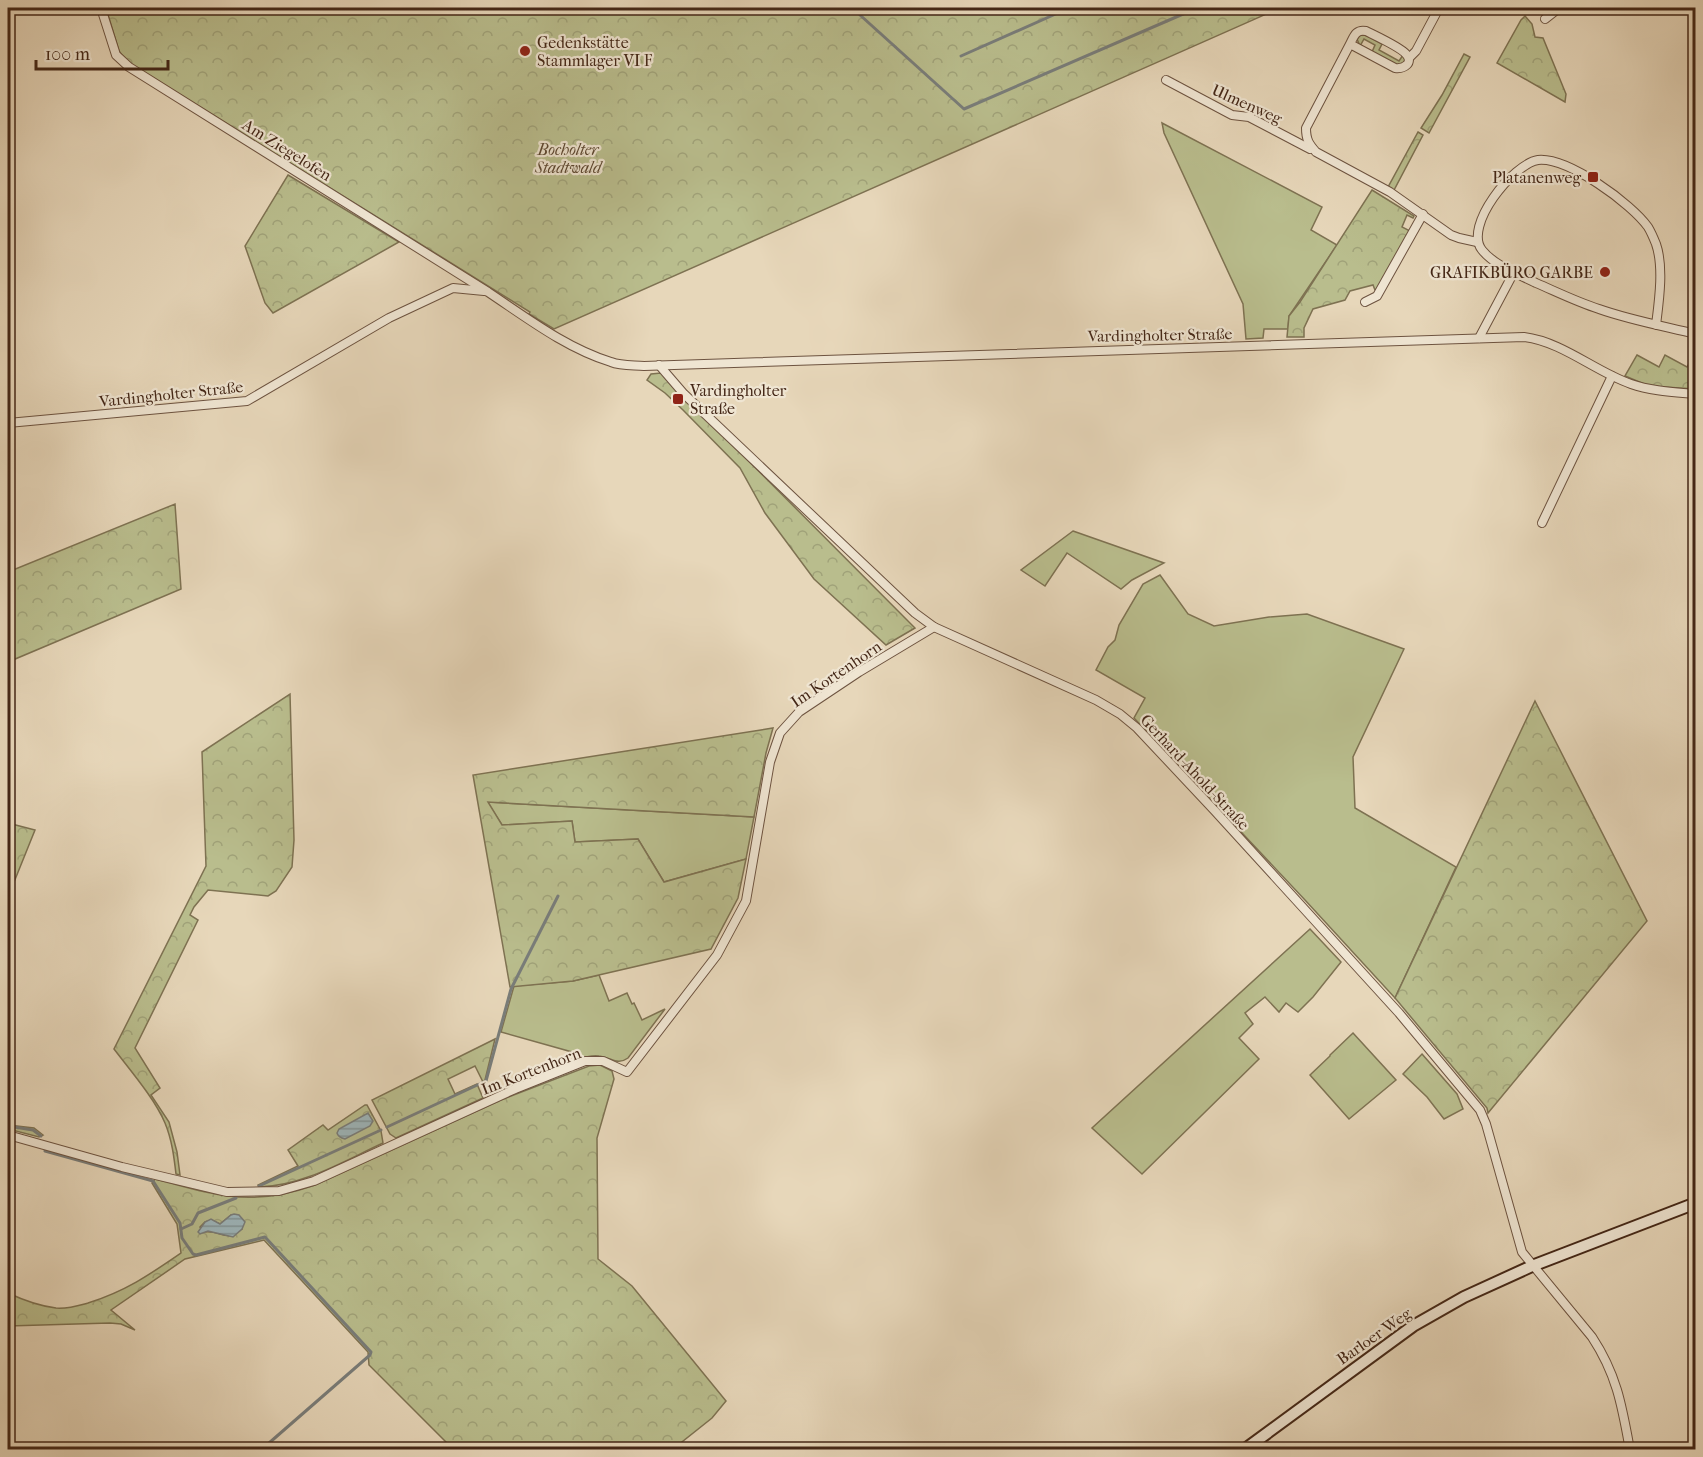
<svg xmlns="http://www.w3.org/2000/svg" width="1703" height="1457" font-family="'IM FELL French Canon',serif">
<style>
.green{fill:#b9bd8d;stroke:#7e7252;stroke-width:1.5}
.forest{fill:url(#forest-crowns);stroke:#7e7252;stroke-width:1.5;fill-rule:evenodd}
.water{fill:url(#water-rules);stroke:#797d7a;stroke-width:1.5}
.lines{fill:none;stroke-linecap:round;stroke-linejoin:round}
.stream{stroke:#797d7a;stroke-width:3}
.street-casing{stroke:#6d5340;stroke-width:10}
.secondary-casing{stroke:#442717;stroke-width:14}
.street{stroke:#efe5d2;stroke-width:8}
.secondary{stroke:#efe5d2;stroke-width:10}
.poi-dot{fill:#8f2418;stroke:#efe5d2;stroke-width:2}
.labels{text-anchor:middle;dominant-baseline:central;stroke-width:4.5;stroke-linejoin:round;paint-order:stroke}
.poi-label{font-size:16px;fill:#442717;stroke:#efe5d2;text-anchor:start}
.street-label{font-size:16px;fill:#442717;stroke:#efe5d2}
.park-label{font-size:16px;font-style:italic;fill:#5b452f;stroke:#efe5d2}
</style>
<defs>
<pattern id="forest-crowns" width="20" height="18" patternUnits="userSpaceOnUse" patternTransform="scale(1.5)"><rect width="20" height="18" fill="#b9bd8d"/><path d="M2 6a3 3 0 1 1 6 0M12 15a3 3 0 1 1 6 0" fill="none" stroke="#a0a279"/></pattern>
<pattern id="water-rules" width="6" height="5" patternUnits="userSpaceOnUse" patternTransform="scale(1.5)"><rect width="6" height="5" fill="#9db6bc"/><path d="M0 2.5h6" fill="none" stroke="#829498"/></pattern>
</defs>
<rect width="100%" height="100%" fill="#e7d7ba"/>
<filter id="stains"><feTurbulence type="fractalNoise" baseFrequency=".00333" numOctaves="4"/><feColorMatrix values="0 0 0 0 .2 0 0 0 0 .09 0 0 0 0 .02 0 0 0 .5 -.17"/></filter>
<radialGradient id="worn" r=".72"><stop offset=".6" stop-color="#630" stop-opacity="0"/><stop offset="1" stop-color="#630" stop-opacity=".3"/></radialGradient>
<g class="green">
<path d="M1360 35H1365L1382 44 1379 50 1399 61 1403 55 1405 58 1404 64 1397 65 1372 52 1375 45 1364 39 1360 46 1357 39Z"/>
<path d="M1162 123 1322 207 1311 230 1337 245 1289 316 1288 329H1264L1263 338 1246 339 1243 304 1164 133Z"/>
<path d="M1073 531 1164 563 1132 580 1121 589 1067 553 1045 586 1021 570Z"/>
<path d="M1160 575 1188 614 1214 626 1269 617 1307 614 1404 649 1353 757 1355 808 1456 867 1395 998 1305 900 1134 718 1145 698 1096 670 1108 647 1115 640 1119 625 1143 584Z"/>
<path d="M487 802 754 817 746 859 664 882 638 839 575 842 572 821 502 825Z"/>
<path d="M1310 929 1341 962 1313 997 1298 1012 1286 1003 1279 1012 1265 997 1245 1013 1253 1024 1239 1038 1259 1059 1142 1174 1092 1128Z"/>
<path d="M599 975 609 1001 627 993 632 1004 634 1003 642 1020 665 1009 628 1058C617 1066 611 1057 599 1056 591 1055 585 1057 578 1060L572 1052 501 1032 514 986 573 981Z"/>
<path d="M1353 1033 1396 1080 1349 1119 1310 1075 1330 1056V1055Z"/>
<path d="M1422 1054 1457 1094 1463 1109 1444 1119 1427 1097 1403 1074Z"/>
</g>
<g class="forest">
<path d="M106 8H1280L554 329 529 314 530 312 126 61 119 51Z"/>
<path d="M1525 16 1532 24 1535 37 1543 38 1566 94 1565 102 1497 63 1521 20Z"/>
<path d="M1464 54 1470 57 1429 133 1421 128 1442 95Z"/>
<path d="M1418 132 1423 135 1393 192 1387 189Z"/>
<path d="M288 175 399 242 273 313 265 303 245 246Z"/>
<path d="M1372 190 1414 216 1413 218 1407 215 1402 227 1410 231 1378 290H1375L1373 285 1350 291 1345 300 1313 309 1304 328V337H1287L1289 316 1300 302Z"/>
<path d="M1637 355 1659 367 1665 355 1687 367 1691 360 1695 389 1649 386 1625 376Z"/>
<path d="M661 373 915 628 886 645 814 579 765 513 740 468 683 410 665 393 647 380 651 374Z"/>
<path d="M175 504 181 589 8 662V572Z"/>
<path d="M290 694 294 840 292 867 276 891 268 896 208 890 194 907 190 915 198 920 135 1048 160 1088 151 1095 169 1122 177 1152 180 1175 176 1174C174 1157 172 1140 165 1123 155 1099 130 1070 114 1049L206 866 202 752Z"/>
<path d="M1535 701 1647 921 1488 1113 1487 1108 1395 998Z"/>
<path d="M773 728 766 753 754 817 488 802 502 825 572 821 575 842 638 839 664 882 746 859 738 898 711 949 573 981 510 987 473 775Z"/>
<path d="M8 823 35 830 8 897Z"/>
<path d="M495 1039 485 1080 483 1082 475 1066 448 1079 455 1094 477 1084 483 1098 396 1138 390 1134 372 1100Z"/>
<path d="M600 1065 612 1071 614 1079 597 1138 598 1259 632 1286 726 1401 712 1418 673 1449H453L369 1365 368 1352 264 1240 185 1259 111 1310 135 1330 121 1324 110 1323 8 1326V1293C23 1300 39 1306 56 1308 68 1309 77 1306 88 1303 126 1291 149 1275 181 1253L177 1224 152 1183 155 1179C179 1185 203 1193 228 1196 258 1200 287 1195 315 1185L501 1100 589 1066ZM231 1215 242 1229C224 1243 223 1230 204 1232L200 1227 205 1222 211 1220 220 1224Z"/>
<path d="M365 1105H367L381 1131 383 1143C344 1161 303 1186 259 1187L258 1185 298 1166 288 1150 323 1125 328 1130Z"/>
<path d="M8 1125 34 1128 43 1135 39 1137 8 1129Z"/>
</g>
<g class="water">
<path d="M368 1113 373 1121 370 1126 345 1139C341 1138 338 1137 337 1133L339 1129Z"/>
<path d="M234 1214 239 1215 245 1222 242 1229 233 1237 208 1231 200 1234 198 1232 205 1222 211 1219 220 1224 231 1215Z"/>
</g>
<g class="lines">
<g class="stream">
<path d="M856 8 860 15 964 109 1197 8"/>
<path d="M961 56 1069 8"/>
<path d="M8 1126 33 1130 41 1136"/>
<path d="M387 1127 486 1081 511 989 558 896"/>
<path d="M45 1151 153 1181 180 1223 182 1238 193 1254 196 1255 265 1237 371 1352 370 1355 261 1450"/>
<path d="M259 1186 381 1130"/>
<path d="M181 1229 192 1224 198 1213 236 1198"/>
</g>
<g class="street-casing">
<g id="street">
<path d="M101 8 116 55 129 67 488 292C527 318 566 348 611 362 621 366 633 365 644 366L1524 337C1563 342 1594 371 1631 384 1651 391 1674 392 1696 394"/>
<path d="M1545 19 1559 8"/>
<path d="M1350 44 1395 68C1404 69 1414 63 1406 54 1400 47 1376 36 1366 31 1356 29 1354 36 1350 44L1306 128C1306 140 1309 144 1316 152L1390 192 1451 235 1459 238 1477 242"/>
<path d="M1409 58 1416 51 1439 8"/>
<path d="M1166 80 1232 115 1249 117 1310 149"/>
<path d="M1365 302 1377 296 1423 214"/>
<path d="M1656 325C1659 301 1664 267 1656 244 1654 239 1651 232 1648 227 1632 204 1568 157 1538 160 1513 164 1463 226 1482 250 1495 266 1518 274 1536 283 1557 292 1577 302 1599 309 1630 320 1663 326 1696 334"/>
<path d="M1479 338 1514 272"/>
<path d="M659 365 684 394 915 613 934 627 1096 700 1120 714 1137 728 1214 810 1399 1013 1480 1110 1486 1124 1522 1252 1592 1337C1617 1375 1622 1406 1630 1450"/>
<path d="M8 423 247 401 389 318 453 288 484 291"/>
<path d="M1542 523 1612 376"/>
<path d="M8 1135 122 1167 227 1192 279 1191 314 1181 515 1089 585 1061H603L627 1072 717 955 746 901 770 762 780 733 799 712 859 672 934 627"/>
</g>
</g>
<g class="secondary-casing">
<path id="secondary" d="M1244 1450 1413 1326 1464 1297 1532 1266 1696 1203"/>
</g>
<use href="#street" class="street"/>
<use href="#secondary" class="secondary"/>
</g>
<g class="poi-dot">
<circle cx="525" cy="51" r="6"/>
<rect x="1587" y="171" width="12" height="12" rx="3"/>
<circle cx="1605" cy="272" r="6"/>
<rect x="672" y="393" width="12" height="12" rx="3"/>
</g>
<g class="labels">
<g class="poi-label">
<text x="537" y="42">Gedenkstätte<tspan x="537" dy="18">Stammlager VI F</tspan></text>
<text x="1581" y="177" text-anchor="end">Platanenweg</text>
<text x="1593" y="272" text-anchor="end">GRAFIKBÜRO GARBE</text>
<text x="690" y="390">Vardingholter<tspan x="690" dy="18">Straße</tspan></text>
</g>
<g class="street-label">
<text transform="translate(1247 104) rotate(24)">Ulmenweg</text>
<text transform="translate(287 150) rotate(32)">Am Ziegelofen</text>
<text transform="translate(1160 335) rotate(-1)">Vardingholter Straße</text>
<text transform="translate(171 394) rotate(-6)">Vardingholter Straße</text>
<text transform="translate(836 674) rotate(-34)">Im Kortenhorn</text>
<text transform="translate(1195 772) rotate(47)">Gerhard-Ahold-Straße</text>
<text transform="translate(531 1071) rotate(-21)">Im Kortenhorn</text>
<text transform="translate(1374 1336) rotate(-35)">Barloer Weg</text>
</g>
<g class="park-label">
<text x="568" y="149">Bocholter<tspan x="568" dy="18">Stadtwald</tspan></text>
</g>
</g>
<rect width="1703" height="1457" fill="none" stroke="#e7d7ba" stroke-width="30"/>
<rect x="9" y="9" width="1685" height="1439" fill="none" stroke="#442717" stroke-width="3"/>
<rect x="15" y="15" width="1673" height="1427" fill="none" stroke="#442717" stroke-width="1.5"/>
<path d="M36 60v9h132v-9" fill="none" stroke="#442717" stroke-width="3"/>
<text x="45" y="60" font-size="18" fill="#442717" stroke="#efe5d2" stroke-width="4.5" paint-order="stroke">100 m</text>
<rect width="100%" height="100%" filter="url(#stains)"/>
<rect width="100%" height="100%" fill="url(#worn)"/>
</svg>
